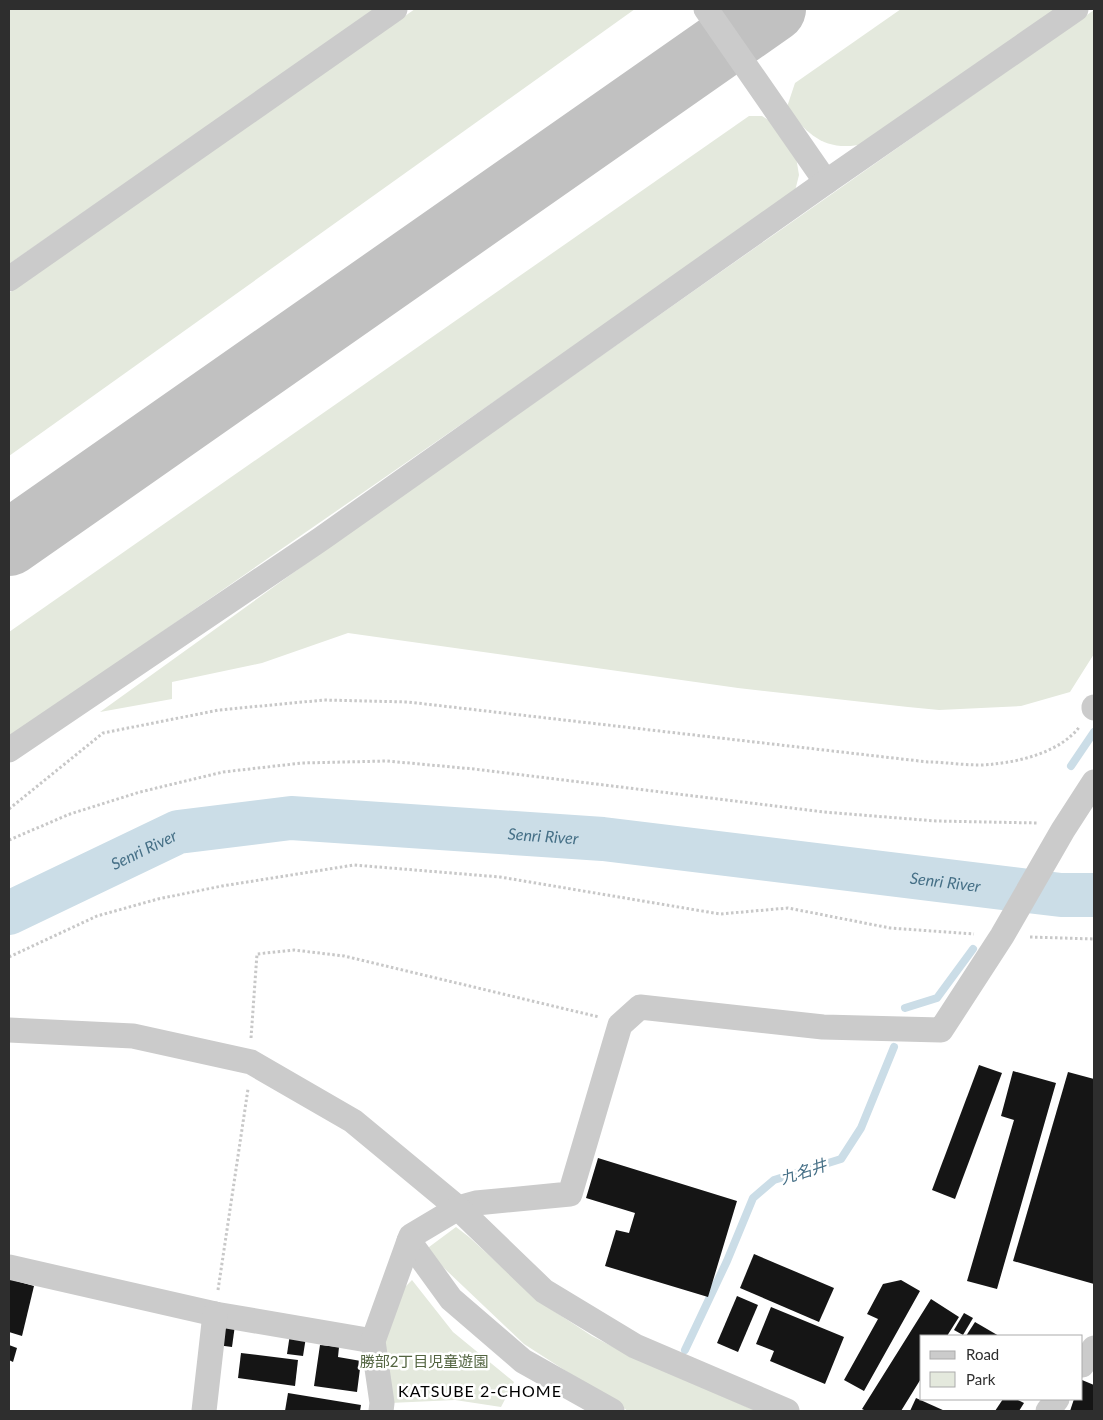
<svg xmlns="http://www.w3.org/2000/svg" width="1103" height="1420" font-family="Lato,'Noto Sans JP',sans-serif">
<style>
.green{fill:#e4e9dd}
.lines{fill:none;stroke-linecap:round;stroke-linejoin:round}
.stream{stroke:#cbdde7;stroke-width:8}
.river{stroke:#cbdde7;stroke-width:44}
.taxiway{stroke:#c1c1c1;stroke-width:66}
.building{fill:#151515}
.path{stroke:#c8c8c8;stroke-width:3;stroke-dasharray:2.5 2.5;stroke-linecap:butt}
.minor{stroke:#cbcbcb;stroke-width:25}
.labels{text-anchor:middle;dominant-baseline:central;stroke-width:5;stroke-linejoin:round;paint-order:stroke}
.park-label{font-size:15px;fill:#526440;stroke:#fff}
.water-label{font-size:16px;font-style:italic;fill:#456f86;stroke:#fff}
.neighbourhood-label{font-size:16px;letter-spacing:1px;fill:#000;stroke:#fff}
</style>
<rect width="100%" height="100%" fill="#fff"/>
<g class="green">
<path d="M9 9H377L9 264Z"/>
<path d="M415 9H635L9 456V293Z"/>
<path d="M901 9H1060L868 143C828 153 809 138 787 107L795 83Z"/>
<path d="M1094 10V654L1070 692 1021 706 939 710 908 707 738 688 348 633 262 663 172 682V699L100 712 343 537Z"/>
<path d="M749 116H762L778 126 794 145 799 175 795 191 782 202 84 686 9 737V632Z"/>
<path d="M456 1227 469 1237 540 1302 592 1336 631 1356 756 1411H628L524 1344 425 1250Z"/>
<path d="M412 1280 453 1332 514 1382 501 1407 455 1400 390 1403 384 1339 401 1291Z"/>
</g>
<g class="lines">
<g class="stream">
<path d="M1071 766 1094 732"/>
<path d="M905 1008 937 998 973 949"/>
<path d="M685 1350 727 1261 753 1198 774 1180 841 1159 861 1128 894 1047"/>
</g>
<path class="river" id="s1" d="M9 913 178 832 291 818 603 839 1061 895H1094"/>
<path class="taxiway" d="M9 543 773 9"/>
</g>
<g class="building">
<path d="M979 1065 1002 1073 955 1199 932 1190Z"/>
<path d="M1013 1071 1056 1083 997 1289 967 1281 1014 1120 1001 1116Z"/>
<path d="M1068 1072 1094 1079V1284L1013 1261Z"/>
<path d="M598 1158 737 1201 708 1297 605 1266 616 1230 629 1233 635 1213 586 1198Z"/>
<path d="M754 1254 834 1288 819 1322 740 1288Z"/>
<path d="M9 1279 34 1286 22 1336 9 1332Z"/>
<path d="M901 1280 920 1291 864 1391 844 1380 878 1319 867 1314 883 1284Z"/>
<path d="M737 1296 758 1305 738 1352 717 1343Z"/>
<path d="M931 1299 959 1317 947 1336H922V1377L901 1411H866L862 1409Z"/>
<path d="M771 1307 844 1337 825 1384 770 1361 774 1351 756 1344Z"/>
<path d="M964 1313 973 1318 963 1335 954 1330Z"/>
<path d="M975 1322 999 1336H966Z"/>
<path d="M220 1323 235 1325 232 1347 217 1345Z"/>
<path d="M290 1334 306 1337 303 1356 287 1354Z"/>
<path d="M9 1345 17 1348 13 1362 9 1360Z"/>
<path d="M320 1345 339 1347 338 1357 361 1361 357 1392 314 1386Z"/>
<path d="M241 1353 298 1360 295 1386 238 1378Z"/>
<path d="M1082 1380 1094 1385V1407L1093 1411H1070L1074 1399H1082Z"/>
<path d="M288 1393 361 1405 360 1411H285Z"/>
<path d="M916 1398 945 1411H910Z"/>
<path d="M1003 1399H1016L1024 1403 1019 1411H995Z"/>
</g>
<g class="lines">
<g class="path">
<path d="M9 809 103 733 219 710 324 700 408 702 928 762C947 762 974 767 994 764 1023 761 1062 751 1080 726"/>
<path d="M9 840 70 814 140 792 223 772 302 763 387 761 474 769 824 812 936 821 1038 823"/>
<path d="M1030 937 1094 939"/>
<path d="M9 957 97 916 158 899 222 886 354 865 500 877 720 914 788 908 890 928 974 934"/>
<path d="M251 1038 257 954 294 950 344 956 599 1017"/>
<path d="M218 1290 248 1089"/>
</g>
<g class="minor">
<path d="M706 9 826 182"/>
<path d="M9 279 395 9"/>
<path d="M1094 708V707"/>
<path d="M9 750 321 539 826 182 1076 9"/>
<path d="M9 1030 133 1036 251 1062 353 1121 458 1208 476 1203 570 1194 620 1025 640 1007 823 1027 941 1030 1002 936 1063 830 1094 782"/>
<path d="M409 1241 451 1299 523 1361 612 1411"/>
<path d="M9 1267 215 1314 373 1341"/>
<path d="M1082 1365 1094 1348"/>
<path d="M204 1411 215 1314"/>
<path d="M381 1411 382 1403 373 1341 409 1241 411 1236 458 1208 544 1291 635 1346 787 1411"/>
<path d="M1048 1411 1057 1399"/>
</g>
</g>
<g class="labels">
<g class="park-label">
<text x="424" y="1361">勝部2丁目児童遊園</text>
</g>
<g class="water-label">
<text stroke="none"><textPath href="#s1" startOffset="554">Senri River</textPath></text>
<text stroke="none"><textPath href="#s1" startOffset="149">Senri River</textPath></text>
<text stroke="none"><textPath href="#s1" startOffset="959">Senri River</textPath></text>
<text transform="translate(803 1171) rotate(-18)">九名井</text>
</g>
<g class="neighbourhood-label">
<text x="480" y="1390">KATSUBE 2-CHOME</text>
</g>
</g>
<rect width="1103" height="1420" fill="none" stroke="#2e2e2e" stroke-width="20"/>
<rect x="920" y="1335" width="162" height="65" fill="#ffffff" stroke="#ababab"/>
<rect x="930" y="1351" width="25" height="8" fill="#cbcbcb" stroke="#ababab"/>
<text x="966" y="1360" font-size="15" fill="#2e2e2e">Road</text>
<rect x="930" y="1372" width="25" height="15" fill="#e4e9dd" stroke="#ababab"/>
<text x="966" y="1385" font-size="15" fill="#2e2e2e">Park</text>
</svg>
